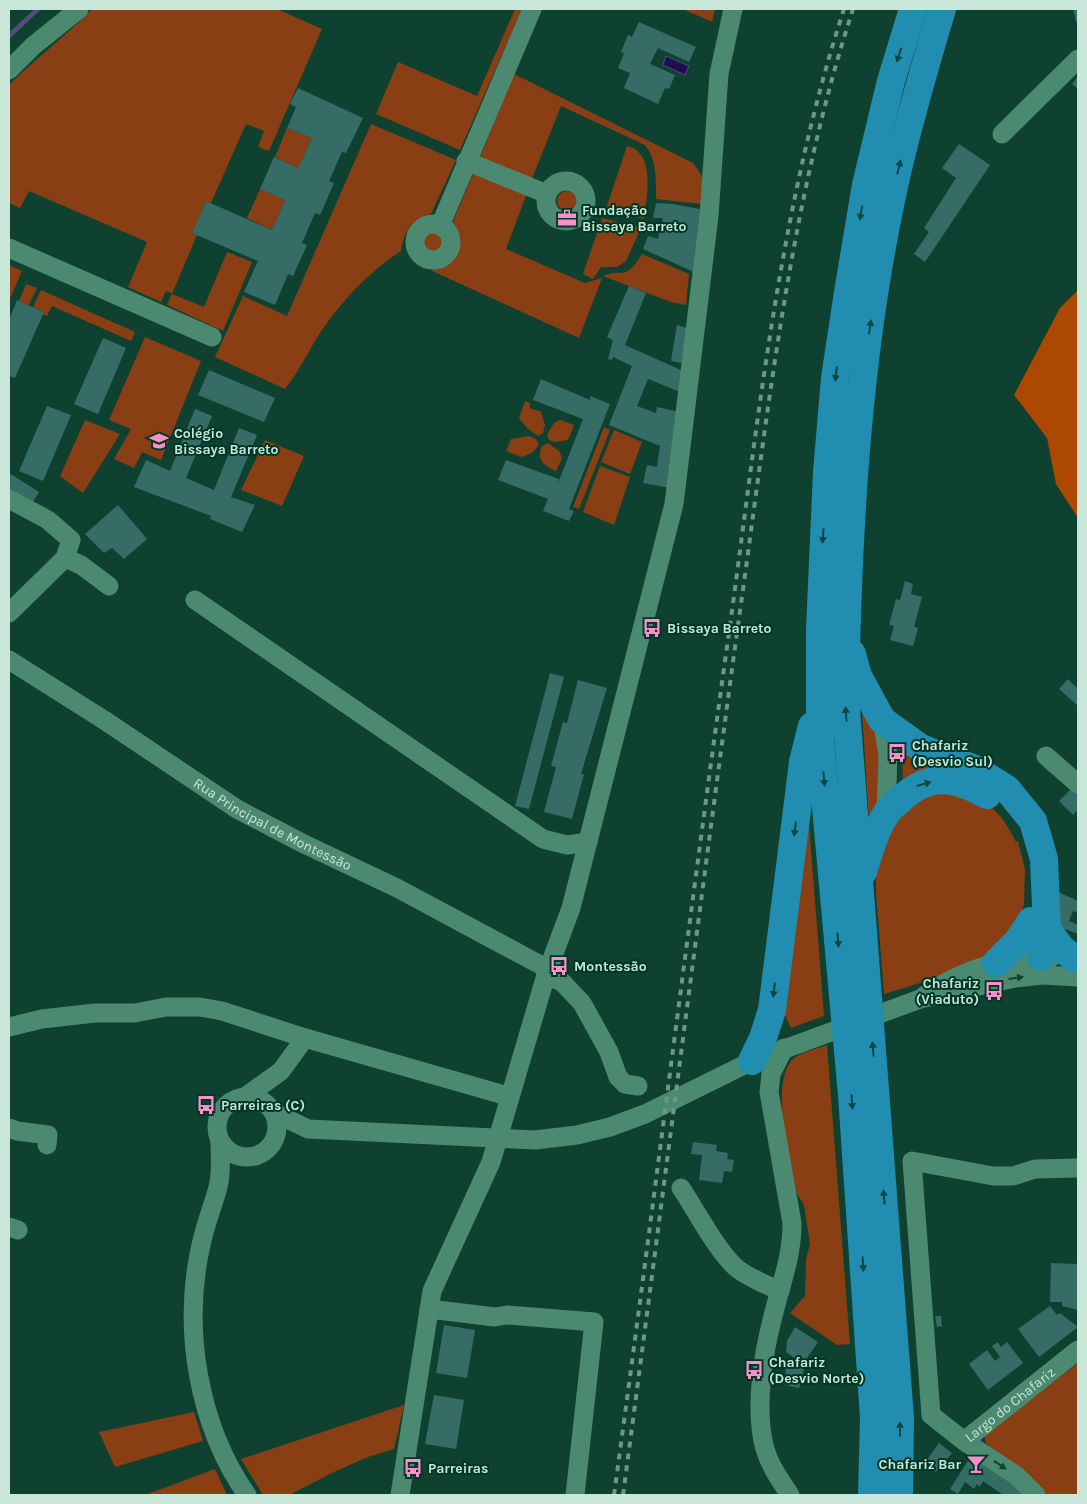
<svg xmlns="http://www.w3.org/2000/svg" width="1087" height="1504" font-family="Karla,sans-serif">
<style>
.green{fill:#893e14}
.forest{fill:#ad4800}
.water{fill:#200c53;stroke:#524e7b}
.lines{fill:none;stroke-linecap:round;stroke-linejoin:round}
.stream{stroke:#524e7b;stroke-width:4.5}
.building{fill:#356c66}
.minor{stroke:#4b8971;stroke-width:19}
.highway{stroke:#208db1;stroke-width:28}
.rail{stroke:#6f9787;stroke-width:4;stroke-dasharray:6 6;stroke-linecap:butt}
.oneway{fill:#074842}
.oneway2{fill:#0c4331}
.labels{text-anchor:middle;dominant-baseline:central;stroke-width:4;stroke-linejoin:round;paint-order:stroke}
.poi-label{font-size:14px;font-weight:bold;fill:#c8e7d8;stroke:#013726;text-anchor:start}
.street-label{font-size:14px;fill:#c8e7d8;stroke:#013726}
</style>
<rect width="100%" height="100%" fill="#0f4130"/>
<g class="green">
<path d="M92 9H277L322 29 269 151 258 147 264 131 246 124 211 203 206 201 192 233 197 235 172 294 204 307 227 252 252 262 223 331 167 305 172 293 166 291 161 302 128 287 147 242 29 191 20 208 9 203V85C36 58 66 36 92 9Z"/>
<path d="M515 9H522L460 150 376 114 398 62 477 96Z"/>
<path d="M683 9H715L712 22Z"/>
<path d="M514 74 693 163 702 176V204L656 199C656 180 657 160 645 145L561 106 531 181 479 160Z"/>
<path d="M371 124 456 160 431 214C411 217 404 233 401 251 371 270 345 298 324 327 310 347 301 369 285 389L215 357 243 296 287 316Z"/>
<path d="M287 128 312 138 298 168 275 157Z"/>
<path d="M627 146C656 152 647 198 644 219L606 209Z"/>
<path d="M474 171 527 193 506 249 585 283 602 278 579 338 430 270C449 266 458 254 460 235L452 224Z"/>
<path d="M260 189 285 200 272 230 247 218Z"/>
<circle cx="567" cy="201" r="10"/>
<path d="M602 218 641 228 626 261 617 267H601L593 279 583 274Z"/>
<circle cx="433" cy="243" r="11"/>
<path d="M642 254 689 274 686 305 671 302 603 276C624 267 624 283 642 254Z"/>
<path d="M9 265 22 271 9 301Z"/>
<path d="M26 284 37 288 29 305 19 301Z"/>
<path d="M41 290 135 332 131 341 52 306 47 316 42 314 43 311 33 307Z"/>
<path d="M145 337 201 361 161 460 142 452 134 468 114 459 131 429 109 420Z"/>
<path d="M525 401 530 403V408L541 412 545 425 543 433 538 436 527 428 519 418Z"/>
<path d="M85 420 120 434 83 493 60 476Z"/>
<path d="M560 420 574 425 568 440 555 442 549 440 547 435 554 423Z"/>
<path d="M604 427 610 430 579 509 573 507Z"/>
<path d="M614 430 642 442 630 474 601 462Z"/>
<path d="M529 436 536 439 539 445 532 453 522 457 506 451 511 439Z"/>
<path d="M265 440 304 456 282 506 241 490Z"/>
<path d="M548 443 559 451 562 458 556 471C544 466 536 460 542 446Z"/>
<path d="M600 466 630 477 614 525 583 512Z"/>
<path d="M861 699 878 727 881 801 869 820Z"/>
<path d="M902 747 942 765 903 783Z"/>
<path d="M932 790C977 800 994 795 1016 842L1018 841 1025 869 1024 904 1021 915 996 949 979 960 920 983 884 994 876 892V870L883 833Z"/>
<path d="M809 824 824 1016 791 1028 782 1009Z"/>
<path d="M827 1045 850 1344 837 1345 790 1313 805 1296 806 1259 810 1244 804 1205 797 1194C791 1162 769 1087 792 1060 799 1052 817 1049 827 1045Z"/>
<path d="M1078 1363V1495H1047L986 1443 984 1435Z"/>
<path d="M404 1405 394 1449 368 1457 336 1471 289 1495H263L241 1459Z"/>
<path d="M194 1412 203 1441 115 1467 99 1432Z"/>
<path d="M215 1469 227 1495H145Z"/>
</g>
<path class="forest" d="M1078 290V518L1056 484 1047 438 1014 395 1060 308Z"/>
<path class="water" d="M666 56 689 66 685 75 663 65Z"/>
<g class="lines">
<path class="stream" d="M9 36 38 9"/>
</g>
<g class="building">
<path d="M1073 9H1078V21L1076 22Z"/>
<path d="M639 22 696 47 689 62 658 48 650 64 675 75 669 89 665 88 658 104 624 88 630 73 618 68 624 53 621 52 628 35 632 37Z"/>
<path d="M1078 76V89L1072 84Z"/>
<path d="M298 88 363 118 346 153 342 152 329 181 334 183 320 215 315 213 302 243 307 245 293 276 288 274 275 305 244 292 258 261 192 233 206 201 272 230 285 200 260 189 274 157 298 168 312 138 287 128 296 107 290 104Z"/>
<path d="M959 144 990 165 925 262 914 254 929 232 924 228 956 178 942 168Z"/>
<path d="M656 203 673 204 704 210 694 272 643 249 648 236 658 239 663 218H653Z"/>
<path d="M629 286 646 293 625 345 683 371 680 392 648 379 637 406 656 413 657 407 680 412 670 488 643 483 647 465 657 467 660 446 609 425 632 366 613 357 612 360 608 359 613 340 607 337Z"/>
<path d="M17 300 44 312 15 378 9 376V320Z"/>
<path d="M677 325 691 329 686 364 671 361Z"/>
<path d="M103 338 126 348 98 414 74 404Z"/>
<path d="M209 370 275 398 264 422 198 395Z"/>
<path d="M541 379 590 400V396L610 404 569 509 574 511 569 521 543 511 548 499 498 480 506 460 559 479 557 486 583 419 533 400Z"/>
<path d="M47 406 71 415 43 481 19 471Z"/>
<path d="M195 409 212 416 186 478 214 490 239 428 257 435 231 497 255 505 242 532 210 519 211 516 134 487 146 460 170 471Z"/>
<path d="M9 473 39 492 30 507 9 494Z"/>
<path d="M118 505 147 539 124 559 112 548 104 553 85 534Z"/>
<path d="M905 581 913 584 911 594 922 597 914 627 918 628 913 646 890 640 894 626 889 625 896 599 900 600Z"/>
<path d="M550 673 564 677 529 809 515 806Z"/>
<path d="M1068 679 1078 689V706L1059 689Z"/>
<path d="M578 680 607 688 581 774H584L572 819 544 812 556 767 551 766 563 722 567 723Z"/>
<path d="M1074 786 1078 790V810L1073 815 1059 801Z"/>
<path d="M1056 891 1078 901V913L1073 911 1069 921 1078 925V934L1060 927Z"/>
<path d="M693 1142 717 1145 716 1151 728 1153 727 1159 734 1160 732 1172 724 1171 722 1183 699 1180 702 1155 691 1154Z"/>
<path d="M1051 1263 1078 1264V1310L1062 1306V1302H1050Z"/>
<path d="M1050 1306 1057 1315 1060 1313 1078 1327 1039 1357 1018 1329Z"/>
<path d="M935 1316H941L942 1326 937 1327Z"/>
<path d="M444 1325 475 1330 467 1378 436 1373Z"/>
<path d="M795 1327 818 1342 803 1364 786 1352 787 1341Z"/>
<path d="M998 1342 1001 1347 1007 1342 1023 1363 988 1390 969 1364 987 1350 995 1361 1000 1357 992 1346Z"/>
<path d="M786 1363 804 1369 799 1388 785 1385Z"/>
<path d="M434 1395 464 1400 456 1449 425 1444Z"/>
<path d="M939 1443 952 1453 936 1472 924 1464Z"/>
<path d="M973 1453 1030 1495H1000L1002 1494 983 1481 980 1487 977 1484 974 1489 965 1482 958 1494 950 1489Z"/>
</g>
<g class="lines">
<g class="minor">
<path d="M9 70 33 46 79 9"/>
<path d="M1002 134 1078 59"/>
<path d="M466 161 547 194"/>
<circle cx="566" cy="201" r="20"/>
<circle cx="433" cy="242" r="18"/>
<path d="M440 226 532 9"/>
<path d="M9 248 212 337"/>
<path d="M9 499 48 520 71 540 65 558 9 613"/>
<path d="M65 558 81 565 109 586"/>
<path d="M195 600 543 839 567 845 588 842"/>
<path id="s1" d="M9 660 104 720 237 809 302 843 397 888 548 969"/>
<path d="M882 720 888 754 886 813"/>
<path d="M1046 756 1078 784"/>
<path d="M546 975 562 982 582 1003 609 1052 618 1077 625 1084 638 1086"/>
<path d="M925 995C962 970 1006 956 1052 957"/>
<path d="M9 1027 42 1019 95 1013H135L166 1007H200L222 1011 305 1038 508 1096"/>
<path d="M784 1048 771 1074 769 1092 792 1223C792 1258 781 1283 773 1316 763 1354 754 1410 765 1449 770 1466 780 1480 790 1495"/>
<circle cx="247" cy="1127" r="30"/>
<path d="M245 1097 281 1071 305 1038"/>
<path d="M273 1112 308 1129 535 1140 577 1135 610 1127 645 1114 752 1061 920 999 1015 978 1042 975 1078 977"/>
<path d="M9 1128 17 1131 48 1135 47 1145"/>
<path d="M220 1142C220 1156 222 1173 218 1187 213 1206 205 1225 201 1245 182 1328 198 1425 247 1495"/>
<path d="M681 1188C696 1210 719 1255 739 1270 752 1279 766 1285 780 1291"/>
<path d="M9 1227 18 1230"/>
<path d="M429 1309 495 1317 507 1315 594 1322 575 1495"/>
<path d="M964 1441 931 1415 912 1161 993 1176H1013L1035 1169 1078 1168"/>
<path d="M400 1495 432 1291 491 1162 546 975 571 908 674 504 709 216 719 74 733 9"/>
<path id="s2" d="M1036 1495 1017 1476 964 1441 1078 1350"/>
</g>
<g class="highway">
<path d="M852 654 858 676 882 720 921 748 975 769 1007 789 1033 821 1044 859 1047 929 1041 957"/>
<path d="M863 872C869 852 875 831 886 814 889 809 895 804 900 800 929 772 954 777 987 795"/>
<path d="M1047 929 1061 948 1074 958"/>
<path d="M996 963 1018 941 1031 921"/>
<path d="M752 1061 763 1038 772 1010 803 762 812 726"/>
<path d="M872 1495 874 1418 852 1095 820 741V629L827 472 835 378 848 292 866 185 891 81 913 9"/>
<path d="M899 1495 900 1418 845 696C848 527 857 357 893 191 906 130 924 69 942 9"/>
</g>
<g class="rail">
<path d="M614 1495C654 1203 690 910 731 618 759 413 780 206 844 9"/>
<path d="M623 1495C662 1203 699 910 739 618 768 413 789 206 853 9"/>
</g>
</g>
<defs><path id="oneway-solid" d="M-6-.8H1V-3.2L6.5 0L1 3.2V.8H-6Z" transform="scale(1.25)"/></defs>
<g class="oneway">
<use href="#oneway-solid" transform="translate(899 55) rotate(107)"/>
<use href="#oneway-solid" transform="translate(899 167) rotate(-76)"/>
<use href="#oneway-solid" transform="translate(861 213) rotate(100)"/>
<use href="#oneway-solid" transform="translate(870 327) rotate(-82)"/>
<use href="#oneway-solid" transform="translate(836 374) rotate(97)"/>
<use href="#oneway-solid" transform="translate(823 536) rotate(94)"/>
<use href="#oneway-solid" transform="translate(846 714) rotate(-94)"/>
<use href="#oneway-solid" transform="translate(824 779) rotate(85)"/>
<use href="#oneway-solid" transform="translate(924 784) rotate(-16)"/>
<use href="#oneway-solid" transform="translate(795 829) rotate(97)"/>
<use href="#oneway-solid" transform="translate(838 940) rotate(85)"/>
<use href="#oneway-solid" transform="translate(774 990) rotate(97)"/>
<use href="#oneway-solid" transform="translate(873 1049) rotate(-95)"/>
<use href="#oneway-solid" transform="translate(852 1102) rotate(86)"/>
<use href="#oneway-solid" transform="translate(884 1197) rotate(-94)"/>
<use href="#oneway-solid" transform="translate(863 1264) rotate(86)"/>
<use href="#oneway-solid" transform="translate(900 1429) rotate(-89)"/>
</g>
<g class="oneway2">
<use href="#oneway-solid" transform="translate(1016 978) rotate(-8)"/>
<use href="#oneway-solid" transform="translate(1000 1465) rotate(34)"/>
</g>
<defs>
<g id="office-bare" transform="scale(1.5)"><path d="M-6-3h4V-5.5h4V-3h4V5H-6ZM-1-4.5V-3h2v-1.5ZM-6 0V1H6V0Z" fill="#f990ca" stroke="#013726" stroke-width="2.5" paint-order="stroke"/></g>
<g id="school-bare" transform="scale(1.5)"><path d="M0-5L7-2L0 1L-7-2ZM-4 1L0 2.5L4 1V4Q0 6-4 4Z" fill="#f990ca" stroke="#013726" stroke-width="2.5" paint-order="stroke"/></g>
<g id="bus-bare" transform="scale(1.5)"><path d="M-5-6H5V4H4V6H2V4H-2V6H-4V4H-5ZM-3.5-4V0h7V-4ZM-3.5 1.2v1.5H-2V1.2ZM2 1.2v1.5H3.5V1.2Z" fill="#f990ca" stroke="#013726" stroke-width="2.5" paint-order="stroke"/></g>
<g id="bar-bare" transform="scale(1.5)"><path d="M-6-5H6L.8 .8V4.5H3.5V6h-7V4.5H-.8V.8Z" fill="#f990ca" stroke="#013726" stroke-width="2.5" paint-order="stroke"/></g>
</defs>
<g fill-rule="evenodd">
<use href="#office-bare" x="567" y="218"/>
<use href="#school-bare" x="159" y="441"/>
<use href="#bus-bare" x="652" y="628"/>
<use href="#bus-bare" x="897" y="753"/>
<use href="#bus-bare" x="559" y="966"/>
<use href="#bus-bare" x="994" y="991"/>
<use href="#bus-bare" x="206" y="1105"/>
<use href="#bus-bare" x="754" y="1370"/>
<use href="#bar-bare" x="976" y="1464"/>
<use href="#bus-bare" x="413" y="1468"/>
</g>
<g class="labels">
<g class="poi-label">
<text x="582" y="210">Fundação<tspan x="582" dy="16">Bissaya Barreto</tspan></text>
<text x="174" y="433">Colégio<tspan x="174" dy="16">Bissaya Barreto</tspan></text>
<text x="667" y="628">Bissaya Barreto</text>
<text x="912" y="745">Chafariz<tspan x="912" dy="16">(Desvio Sul)</tspan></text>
<text x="574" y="966">Montessão</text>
<text x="979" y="983" text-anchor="end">Chafariz<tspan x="979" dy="16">(Viaduto)</tspan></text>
<text x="221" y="1105">Parreiras (C)</text>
<text x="769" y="1362">Chafariz<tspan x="769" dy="16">(Desvio Norte)</tspan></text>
<text x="961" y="1464" text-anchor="end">Chafariz Bar</text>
<text x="428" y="1468">Parreiras</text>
</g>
<g class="street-label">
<text stroke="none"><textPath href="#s1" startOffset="311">Rua Principal de Montessão</textPath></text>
<text stroke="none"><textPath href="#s2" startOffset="149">Largo do Chafariz</textPath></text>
</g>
</g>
<rect width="1087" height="1504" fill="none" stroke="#c8e7d8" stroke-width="20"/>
</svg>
